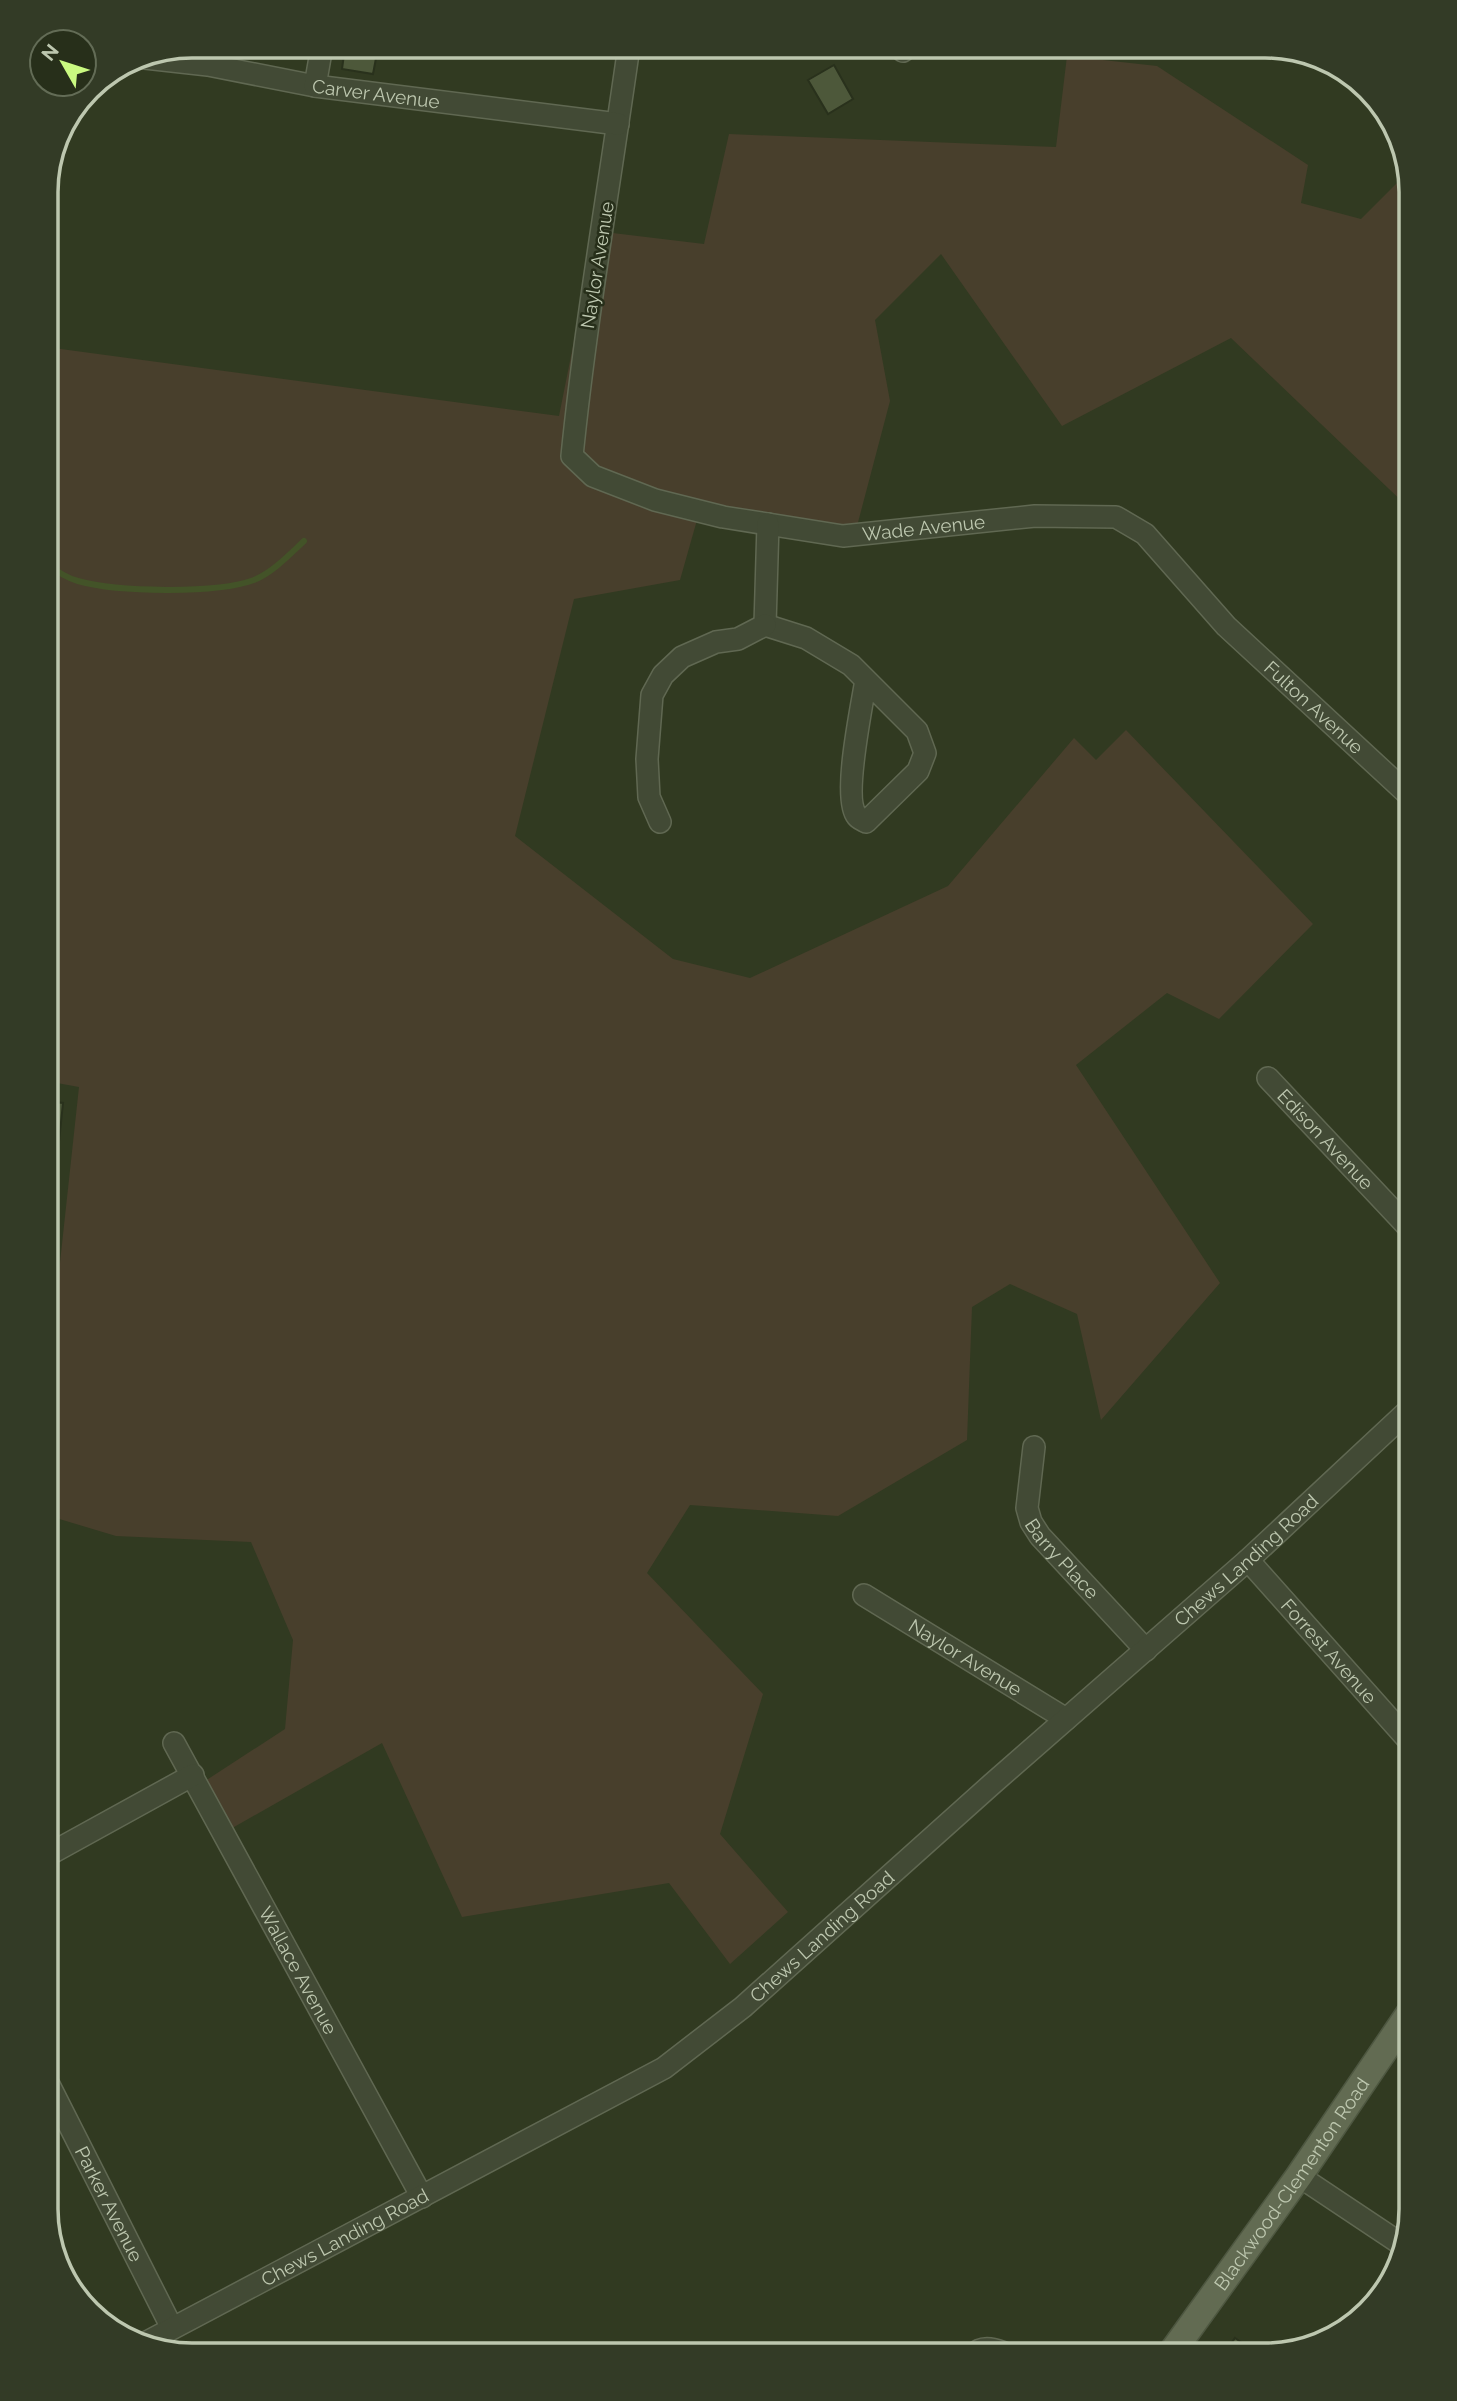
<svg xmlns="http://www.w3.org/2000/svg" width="1457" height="2401" font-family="Raleway,sans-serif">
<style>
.green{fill:#483f2c}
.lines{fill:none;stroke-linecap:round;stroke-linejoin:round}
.stream{stroke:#435328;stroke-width:6}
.building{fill:#4d583a;stroke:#29311c;stroke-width:2}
.minor-casing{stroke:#606852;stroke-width:24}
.major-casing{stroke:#4e5741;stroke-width:29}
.minor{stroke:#424a35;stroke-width:21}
.major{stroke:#626b52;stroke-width:26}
.labels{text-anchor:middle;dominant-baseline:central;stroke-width:5;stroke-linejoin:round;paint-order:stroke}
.street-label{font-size:19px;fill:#bdc7af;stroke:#272f1a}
.rim{fill:none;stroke:#bdc7af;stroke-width:3.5}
</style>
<rect width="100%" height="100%" fill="#313a21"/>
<g class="green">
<path d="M427 46H492L490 55Z"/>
<path d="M1067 56 1157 66 1308 165 1301 203 1361 219 1407 173 1411 192V510L1231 338 1062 426 941 254 875 320 890 401 856 530 697 520 680 580 574 599 515 836 673 959 750 978 948 886 1074 738 1096 760 1126 730 1313 924 1219 1019 1167 993 1076 1065 1220 1283 1101 1420 1077 1314 1010 1284 972 1307 967 1440 838 1516 690 1505 647 1573 763 1694 720 1834 788 1912 730 1964 669 1883 462 1917 382 1743 227 1831 202 1783 285 1729 293 1640 251 1542 116 1536 46 1515V1392L79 1087 46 1081V347L559 416 596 231 704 244 729 134 1056 147Z"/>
</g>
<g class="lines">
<path class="stream" d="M46 563C56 571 66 578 78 581 117 592 216 594 254 580 273 572 289 555 304 541"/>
</g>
<g class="building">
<path d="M345 47 377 53 373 74 342 69Z"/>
<path d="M834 65 853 99 828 114 808 80Z"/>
<path d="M46 1101 63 1103 56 1170H46Z"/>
<path d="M1235 2338 1261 2356 1223 2355Z"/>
</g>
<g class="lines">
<g class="minor-casing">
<g id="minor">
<path id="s1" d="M629 46C610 182 586 318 572 456L593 476 655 500 723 517 843 536 1035 516 1116 517 1145 534 1226 626 1411 797"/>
<path d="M901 46 903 51"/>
<path id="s2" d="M136 57 208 65 315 86 618 124"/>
<path d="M315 86 322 46"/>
<path d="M765 625 806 638 851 665 917 731 925 753 918 771 866 822C863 820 859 819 857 816 842 799 862 705 866 680"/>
<path d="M765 625 768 524"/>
<path d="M660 822 649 797 647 759 652 695 663 675 682 657 716 642 738 639 765 625"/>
<path id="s3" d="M1268 1078 1411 1230"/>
<path id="s4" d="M1034 1447 1027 1508 1031 1522 1040 1536 1146 1650"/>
<path id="s5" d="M1248 1560 1411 1743"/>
<path id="s6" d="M864 1595 1066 1719"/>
<path id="s7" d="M174 1743 422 2197"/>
<path d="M46 1856 193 1775"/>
<path id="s8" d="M46 2079 172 2328"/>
<path d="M1299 2176 1401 2244"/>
<path id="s9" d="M145 2343 664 2068 743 2007 992 1784 1248 1560 1411 1408"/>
<path d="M973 2355C983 2344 997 2350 1009 2355"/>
</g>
</g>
<g class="major-casing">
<g id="major">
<path id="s10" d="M1170 2355 1299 2176 1411 2011"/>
</g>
</g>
<use href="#minor" class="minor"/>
<use href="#major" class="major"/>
</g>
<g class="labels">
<g class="street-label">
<text stroke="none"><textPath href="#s2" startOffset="243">Carver Avenue</textPath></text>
<text transform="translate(597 265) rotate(-81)">Naylor Avenue</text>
<text stroke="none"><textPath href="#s1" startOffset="782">Wade Avenue</textPath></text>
<text stroke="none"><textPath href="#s1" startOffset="1251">Fulton Avenue</textPath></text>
<text stroke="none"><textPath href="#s3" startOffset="84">Edison Avenue</textPath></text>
<text stroke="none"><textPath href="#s4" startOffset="124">Barry Place</textPath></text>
<text stroke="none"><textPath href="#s9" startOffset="1360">Chews Landing Road</textPath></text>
<text stroke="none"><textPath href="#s5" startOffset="122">Forrest Avenue</textPath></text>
<text stroke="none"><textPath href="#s6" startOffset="119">Naylor Avenue</textPath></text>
<text stroke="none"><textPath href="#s9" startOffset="793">Chews Landing Road</textPath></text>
<text stroke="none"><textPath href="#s7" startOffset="259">Wallace Avenue</textPath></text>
<text stroke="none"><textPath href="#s10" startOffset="210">Blackwood-Clementon Road</textPath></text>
<text stroke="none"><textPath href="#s8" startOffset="140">Parker Avenue</textPath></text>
<text stroke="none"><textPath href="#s9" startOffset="226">Chews Landing Road</textPath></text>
</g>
</g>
<path d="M0 0H1457V2401H0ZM192 58H1265A134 134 0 0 1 1399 192V2209A134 134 0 0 1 1265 2343H192A134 134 0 0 1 58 2209V192A134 134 0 0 1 192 58Z" fill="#333b26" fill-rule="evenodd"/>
<path class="rim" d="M192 58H1265A134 134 0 0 1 1399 192V2209A134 134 0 0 1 1265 2343H192A134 134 0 0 1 58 2209V192A134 134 0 0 1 192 58Z"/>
<g transform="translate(63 63) rotate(309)"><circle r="33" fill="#272f1a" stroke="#636c56" stroke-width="2"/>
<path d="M0-5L12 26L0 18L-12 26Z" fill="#cafa81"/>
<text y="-10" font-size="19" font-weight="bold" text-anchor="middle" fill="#bdc7af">N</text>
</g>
</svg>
